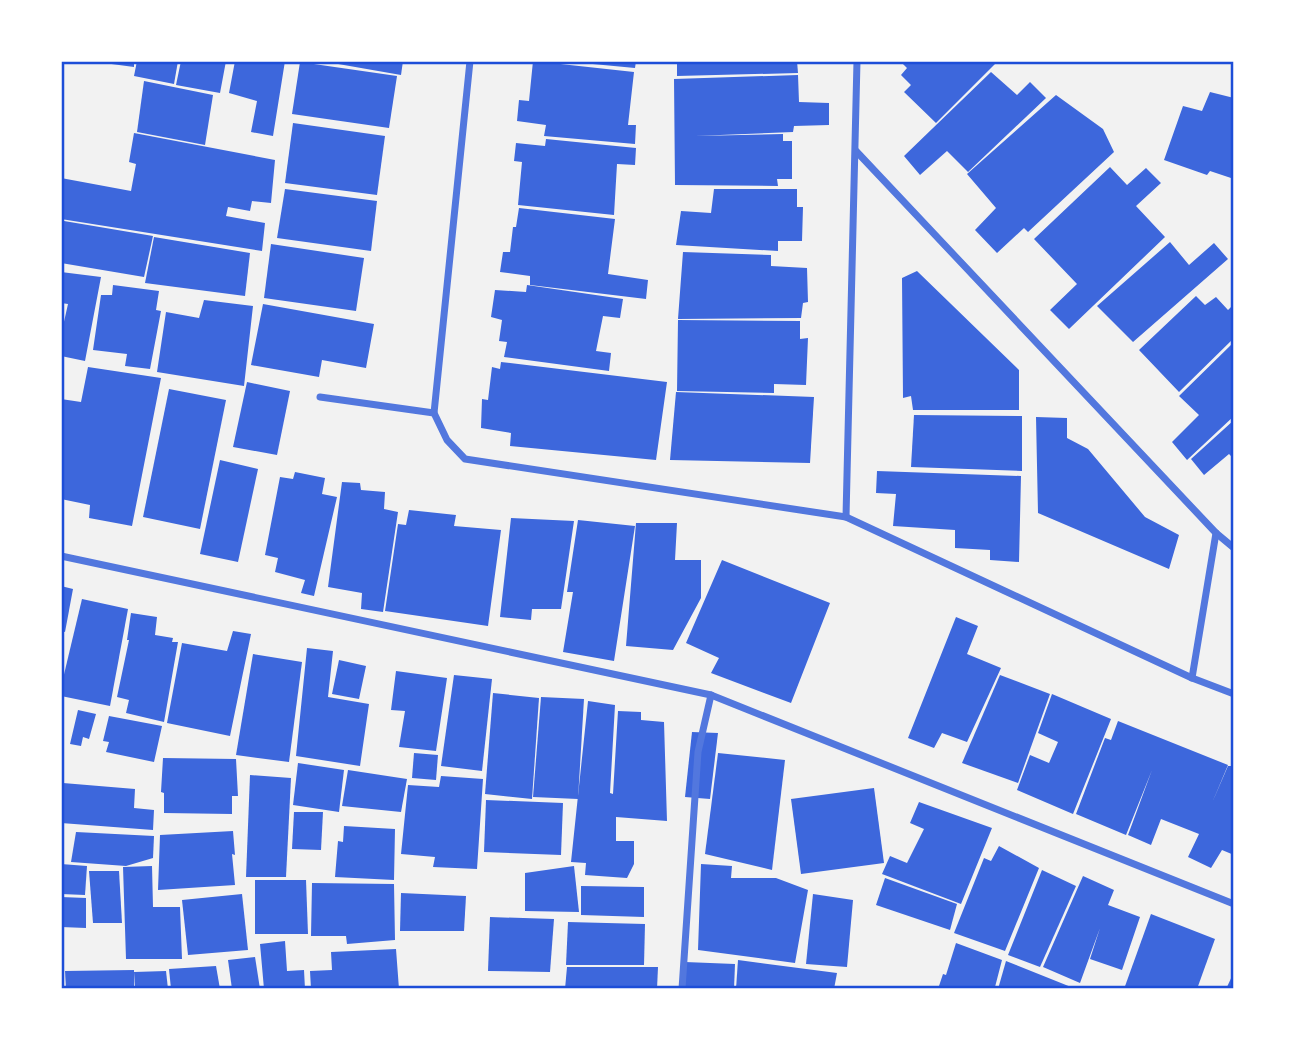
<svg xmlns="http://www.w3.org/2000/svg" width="1295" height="1050" font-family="Quicksand,sans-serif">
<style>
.building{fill:#3d67dc}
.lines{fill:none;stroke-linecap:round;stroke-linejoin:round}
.minor{stroke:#5277de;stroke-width:7}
.neatline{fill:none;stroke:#1d4ed8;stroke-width:2.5}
</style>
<rect width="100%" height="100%" fill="#f2f2f2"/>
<g class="building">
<path d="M104 61H134V67L104 63Z"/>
<path d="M137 61H178L174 84 134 76Z"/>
<path d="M181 61H226L220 93 176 85Z"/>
<path d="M235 61H285L273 136 251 132 257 101 229 93Z"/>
<path d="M321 61H403L401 75Z"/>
<path d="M533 61 634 72 628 125H636L635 144 544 136 546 125 517 121 519 100 529 101Z"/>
<path d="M582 61H636L635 68 582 63Z"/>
<path d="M677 61H797L798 73 677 76Z"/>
<path d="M900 61H998L936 123 904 92 911 85 901 75 907 68Z"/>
<path d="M300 62 397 76 389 128 292 114Z"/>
<path d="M991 72 1017 95 1030 82 1046 98 968 172 947 151 920 175 904 156Z"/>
<path d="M798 75 799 102 829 103V125L794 126 793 132 695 136 783 134V141H792V179H777L778 186 675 185 674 79Z"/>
<path d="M144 81 213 95 205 145 137 132Z"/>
<path d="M1210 92 1234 98V179L1210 171 1207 175 1164 160 1183 106 1202 111Z"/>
<path d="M1056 95 1103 129 1114 152 1028 232 1024 228 997 253 975 230 996 208 967 174Z"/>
<path d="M293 123 385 136 377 195 285 183Z"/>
<path d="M134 133 275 160 271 203 252 201 250 211 228 207 226 216 265 223 262 251 61 219V178L131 191 136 164 129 162Z"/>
<path d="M546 139 636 148 635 165 617 164 614 215 518 205 522 162 514 161 516 143 545 146Z"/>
<path d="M1110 167 1127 185 1146 168 1161 183 1136 206 1165 237 1069 329 1050 310 1077 284 1034 239Z"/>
<path d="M285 189 377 201 371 251 277 238Z"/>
<path d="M714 189H797V207H803L802 241H778V251L676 245 681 211 711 213Z"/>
<path d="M519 208 615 219 608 274 648 280 646 299 530 285V276L500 272 503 252H510L513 227H516Z"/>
<path d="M64 221 153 236 144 277 61 263V236Z"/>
<path d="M154 237 250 253 245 296 145 283Z"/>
<path d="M1170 242 1189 265 1214 243 1228 259 1133 342 1097 306Z"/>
<path d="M271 244 364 258 356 311 264 298Z"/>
<path d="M683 252 771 255V266L807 268 808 302 803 303 801 318 678 319Z"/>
<path d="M917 271 1019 370V410H913L911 396 903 398 902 278Z"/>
<path d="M61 272 101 277 85 361 61 356V335L68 304 61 303Z"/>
<path d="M113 285 159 291 156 310 161 311 150 369 125 366 127 354 93 350 101 295H112Z"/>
<path d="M527 285 623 299 620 318 603 316 596 351 611 353 609 371 504 357 507 342 499 341 502 320 491 317 495 290 526 292Z"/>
<path d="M1196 296 1205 305 1216 297 1228 310 1234 304V338L1179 392 1139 350Z"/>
<path d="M204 300 253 306 244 386 157 372 166 312 199 318Z"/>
<path d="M263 304 374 324 366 368 322 360 319 377 251 365Z"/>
<path d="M678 320 800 321V339L808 338 806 385 774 384V393L677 391Z"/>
<path d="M1234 342V416L1187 460 1172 442 1199 415 1179 396Z"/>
<path d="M501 362 667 382 656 460 510 446 511 433 481 428 482 399 488 400 492 367 500 369Z"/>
<path d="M88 367 161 378 132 526 89 518 90 505 61 499V399L81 402Z"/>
<path d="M247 382 290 391 277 455 233 447Z"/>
<path d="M169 389 226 400 200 529 143 517Z"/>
<path d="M676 392 814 397 810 463 670 460Z"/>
<path d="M914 415 1022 416V471L911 467Z"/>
<path d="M1036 417 1067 418V438L1088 449 1145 517 1179 535 1169 569 1038 513Z"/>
<path d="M1234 420V459L1229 454 1204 475 1191 459Z"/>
<path d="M220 460 258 469 238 562 200 554Z"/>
<path d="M877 471 1021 476 1019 562 990 560V550L955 548V530L893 526 896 494 876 493Z"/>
<path d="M295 472 325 478 322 494 337 497 314 596 301 593 305 580 275 572 278 558 265 555 280 477 293 479Z"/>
<path d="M342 482 360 483 361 490 385 492 384 509 398 512 383 612 361 609 362 593 328 587Z"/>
<path d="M409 510 456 515 454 526 501 530 488 626 385 611 398 524 406 525Z"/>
<path d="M511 518 574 521 561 609H532L531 620 500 617Z"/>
<path d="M578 520 635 526 614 661 563 652 573 592H567Z"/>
<path d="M636 523H677L675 560H701V598L673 650 626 646Z"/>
<path d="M722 560 830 603 791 703 711 673 719 658 686 643Z"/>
<path d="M61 586 73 589 65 632 61 631Z"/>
<path d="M82 599 128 609 110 706 61 696V687Z"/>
<path d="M131 613 157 617 155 635 173 638 172 642H178L164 722 126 713 129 700 117 697 129 640H127Z"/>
<path d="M956 617 978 626 967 654 1001 668 967 742 942 733 934 748 908 738Z"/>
<path d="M233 631 251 634 230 736 167 723 182 643 227 651Z"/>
<path d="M307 648 333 651 328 697 369 704 360 766 296 756Z"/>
<path d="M253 654 302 662 289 762 236 755Z"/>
<path d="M339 660 366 666 359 699 332 694Z"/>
<path d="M396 671 447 678 436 751 399 747 405 711 391 710Z"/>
<path d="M454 675 492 679 482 771 441 766Z"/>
<path d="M1000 675 1050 694 1018 783 962 763Z"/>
<path d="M493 693 539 698 532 799 485 794Z"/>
<path d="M1052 694 1111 719 1073 814 1017 790 1030 755 1049 763 1058 742 1038 733Z"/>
<path d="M541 697 584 699 578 799 533 797Z"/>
<path d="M588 701 615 705 610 793 613 794 618 711 641 712V720L664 722 667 821 616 817V841H634V864L627 878 585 875 586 863 571 862Z"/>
<path d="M78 710 96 714 89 739 83 737 81 746 70 744Z"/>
<path d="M109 716 162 726 154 762 106 752 109 742 103 741Z"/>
<path d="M1118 721 1228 765 1212 803 1228 766H1234V855L1222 850 1211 868 1188 857 1199 834 1161 819 1151 845 1128 835 1152 770 1126 835 1076 814 1105 738 1111 740Z"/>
<path d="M692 732 718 733 710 799 685 797Z"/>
<path d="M414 753 438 755 436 780 412 778Z"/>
<path d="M718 753 785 760 772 870 705 854Z"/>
<path d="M163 758 236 759 238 796H232V814L164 813V793L161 792Z"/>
<path d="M298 763 344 770 339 812 293 805Z"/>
<path d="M348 770 407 779 401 812 342 806Z"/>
<path d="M250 775 291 778 286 877H246Z"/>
<path d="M441 776 483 779 477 869 433 867 435 857 401 854 408 785 439 787Z"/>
<path d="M63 783 135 789 134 808 154 810 153 830 61 823Z"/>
<path d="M874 788 884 863 801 874 791 799Z"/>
<path d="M486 800 563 803 561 855 484 852Z"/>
<path d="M919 802 992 828 961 904 882 874 890 856 907 863 924 829 910 823Z"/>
<path d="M294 812H323L321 850 292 849Z"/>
<path d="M344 826 395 829 394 880 335 877 338 841 343 842Z"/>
<path d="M233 831 235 855 232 854 235 885 158 890 160 835Z"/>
<path d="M76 832 154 836 153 858 126 866 71 862Z"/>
<path d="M999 846 1039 868 1005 951 954 933 984 858 991 861Z"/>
<path d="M61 864 87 866 85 895 61 894Z"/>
<path d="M701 864 732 866 731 878H776L808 890 795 963 698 950Z"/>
<path d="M152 866 153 907H180L182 959H126L123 867Z"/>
<path d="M574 866 579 912 525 911V873Z"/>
<path d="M1042 870 1076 886 1040 967 1008 955Z"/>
<path d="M89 871H119L122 923H93Z"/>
<path d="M1083 876 1114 890 1108 905 1140 917 1122 970 1090 959 1100 928 1080 983 1043 967Z"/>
<path d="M885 878 957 904 950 930 876 905Z"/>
<path d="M255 880H306L308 934H255Z"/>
<path d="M312 883 394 884 395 940 347 944 346 936H311Z"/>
<path d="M581 886 644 887V917L581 915Z"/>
<path d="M401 893 466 896 464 931H400Z"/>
<path d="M242 894 248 950 188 955 182 900Z"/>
<path d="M813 894 853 900 847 967 806 964Z"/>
<path d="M61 897 86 898V928L61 927Z"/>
<path d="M1151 914 1215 939 1197 989H1124Z"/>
<path d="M490 917 554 919 550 972 488 971Z"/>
<path d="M568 922 645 924 644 965H566Z"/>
<path d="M285 941 287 971 304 970 305 989H264L260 944Z"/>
<path d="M956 943 1002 960 995 987 992 986 991 989H938L943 974 946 975Z"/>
<path d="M396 949 399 989H311L310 971 332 970 331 952Z"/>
<path d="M255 957 260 989H232L228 960Z"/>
<path d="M738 960 837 973 834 989H736Z"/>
<path d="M1006 961 1076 989H998Z"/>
<path d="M685 962 735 964 734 989H685Z"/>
<path d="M216 966 220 989H171L169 969Z"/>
<path d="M567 967H658L657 989H565Z"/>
<path d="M134 970V989H66L65 971Z"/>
<path d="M166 971 168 989H135L134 972Z"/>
<path d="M1234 972V989H1226Z"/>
</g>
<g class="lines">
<g class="minor">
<path d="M470 61 434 413 447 440 465 459 846 517 1192 678 1234 694"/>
<path d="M856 151 1216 533 1234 548"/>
<path d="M320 397 434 413"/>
<path d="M846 517 857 61"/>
<path d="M61 556 711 695 1234 904"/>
<path d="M1192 678 1216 533"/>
<path d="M682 989 698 752 711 695"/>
</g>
</g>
<rect width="1295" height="1050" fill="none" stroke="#ffffff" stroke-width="126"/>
<rect x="63" y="63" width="1169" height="924" class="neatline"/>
</svg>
